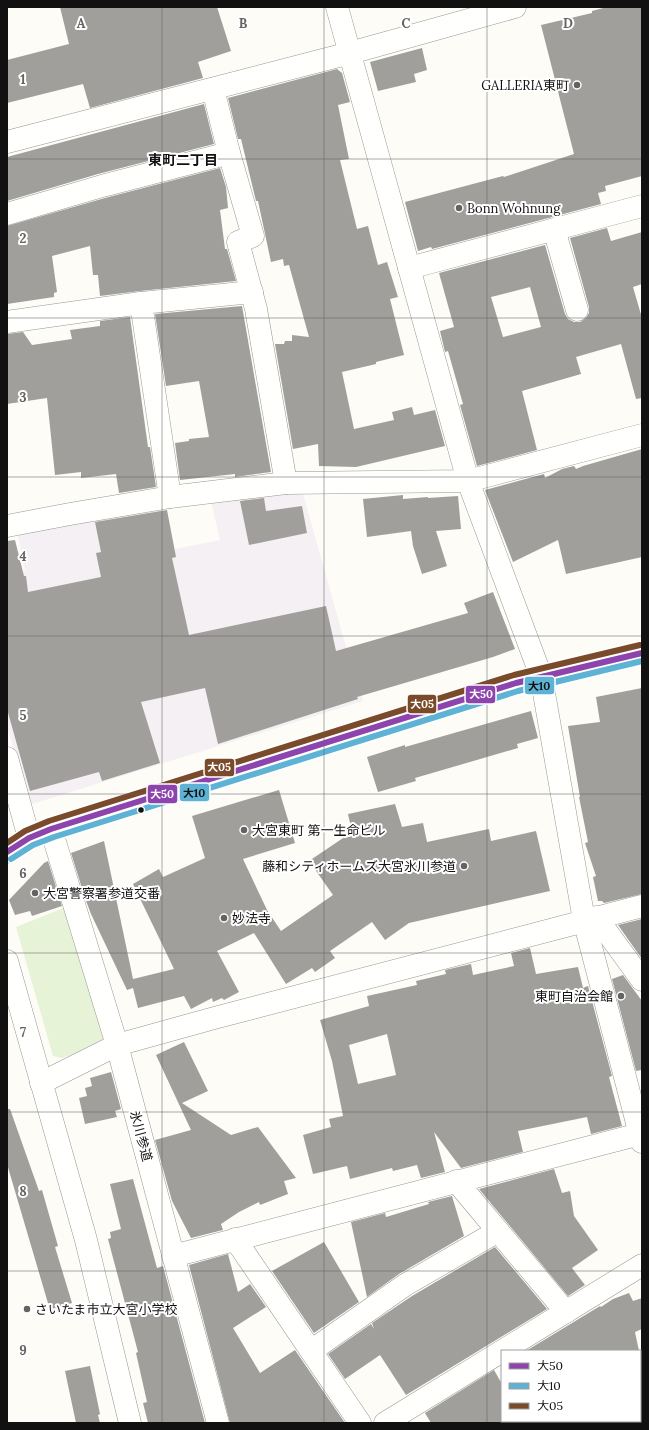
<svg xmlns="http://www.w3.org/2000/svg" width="649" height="1430" font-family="Lora,'Noto Sans JP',serif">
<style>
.industrial{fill:#f5f0f3}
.green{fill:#e7f3d7}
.building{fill:#a19f9c;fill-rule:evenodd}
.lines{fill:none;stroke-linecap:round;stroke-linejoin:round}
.minor-casing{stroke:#979795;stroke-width:23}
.major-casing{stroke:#858482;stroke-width:23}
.minor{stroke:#fffffe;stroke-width:22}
.major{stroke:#ede9dc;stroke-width:22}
.bus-1-casing{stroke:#fff;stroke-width:9}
.bus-2-casing{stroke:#fff;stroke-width:9}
.bus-3-casing{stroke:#fff;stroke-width:9}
.bus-1{stroke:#8e44ad;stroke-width:6}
.bus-2{stroke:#5eb2d4;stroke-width:6}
.bus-3{stroke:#7a4b2a;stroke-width:6}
.grid{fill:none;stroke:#646362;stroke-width:1;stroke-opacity:0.55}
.poi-dot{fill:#646362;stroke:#fff;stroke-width:1.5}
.bus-dot{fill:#111;stroke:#fff;stroke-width:1.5}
.labels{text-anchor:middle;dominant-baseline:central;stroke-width:4;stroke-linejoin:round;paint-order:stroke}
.poi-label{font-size:13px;fill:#111;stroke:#fff;text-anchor:start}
.street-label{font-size:13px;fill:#111;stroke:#fff}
.neighbourhood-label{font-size:14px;font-weight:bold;fill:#111;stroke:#fff}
.grid-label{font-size:13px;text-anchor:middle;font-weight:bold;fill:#646362;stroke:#fff;stroke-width:4;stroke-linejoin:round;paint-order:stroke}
.line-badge{stroke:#fff;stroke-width:1.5}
.badge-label{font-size:11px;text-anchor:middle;font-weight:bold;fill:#fff}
.pale-badge-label{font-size:11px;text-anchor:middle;font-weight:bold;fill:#111}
</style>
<rect width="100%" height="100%" fill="#fdfcf7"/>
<path class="industrial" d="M302 490 344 640 363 701 29 805 7 726V575L25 571 17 531 160 507 170 550 220 540 211 501Z"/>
<path class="green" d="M66 907 106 1045 62 1058 53 1056 16 927Z"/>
<g class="building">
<path d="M60 7H217L231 51 198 62 203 78 90 108 83 84 7 103V60L69 44Z"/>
<path d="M607 7H642V176L605 186 606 191 598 193 601 204 432 249 431 247 418 251 405 202 503 176 504 177 574 154 541 25 592 13V11Z"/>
<path d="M422 48 427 70 414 74 416 82 378 91 370 62Z"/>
<path d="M337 69 342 73 350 102 338 105 349 159 340 160 357 229 368 226 378 265 387 262 398 297 390 299 404 355 376 362V364L342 372 354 429 394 420 392 412 412 407 414 415 435 410 445 446 356 467 319 466 318 444 293 449 275 344H284L285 341H292V335L309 337 289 265 284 266 283 259 271 262 258 201H256L241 139H238L228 98Z"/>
<path d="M204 104 214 144 98 174 7 201V157Z"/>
<path d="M220 168 226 187 228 208 220 210 225 249H227L236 281 140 291 100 296 98 275H93L90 246 52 256 57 292 54 293V297L7 304V226L105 198Z"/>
<path d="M607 228 611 241 642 232V284L633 287 642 318V398L636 399 621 344 576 357 581 374 522 391 537 450 477 466 460 405 463 404 448 351 445 352 440 331 454 327 439 273 545 245 565 314 568 319 574 322H580L586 318 589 313V307L570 238ZM530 287 541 327 503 337 491 297Z"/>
<path d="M242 306 271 472 235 477V474L180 480 175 443 189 441V439L209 437 199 381 166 386 155 314Z"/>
<path d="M130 317 148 447H150L156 487 119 493 116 474 81 478V472L55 475 47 398 7 404V334L23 332 32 345 72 339 70 330 100 326V321Z"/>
<path d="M642 449V557L566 574 558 540 513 562 485 490 544 474 545 478 562 469 574 466 576 469 583 466Z"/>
<path d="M403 495V499L428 497V498L458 496 461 529 436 531 447 566 422 574 413 546 411 531 367 537 363 499Z"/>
<path d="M264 498 266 511 302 506 307 533 249 545 240 501Z"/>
<path d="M167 510 176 557 172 558 189 635 326 606 336 651 468 613 464 603 493 592 515 649 493 657 357 697 358 699 218 744 205 688 141 702 160 763 102 781 99 772 30 791 7 709V541L15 540 24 576H26L28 592 101 577 96 553 101 552 95 522Z"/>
<path d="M642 688V894L604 903 602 901H598L593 877 596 876 585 843 588 842 579 797H580L568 726 600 722 596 697Z"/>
<path d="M531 711 538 738 517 744 518 748 415 778 416 781 378 792 367 757 405 745V747Z"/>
<path d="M279 790 295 843 243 859 267 910 281 931 333 895 309 861 352 832 348 814 395 804 402 827 423 823 427 842 489 829 491 841 536 831 550 891 409 923 385 940 372 922 330 951 335 958 315 972 312 968 286 984 254 933 217 951 239 992 224 1000 222 998 213 1002 212 998 191 1009 184 996 138 1008 133 988 127 990 91 914 85 898 71 853 104 841 133 979 174 969 133 884 159 869 163 877 205 858 192 816Z"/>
<path d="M48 861 62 906 32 916 30 911 15 915 9 900 44 863Z"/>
<path d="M642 919V959L618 925Z"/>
<path d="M530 948 536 974 578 967 583 988 588 986 612 1076 609 1077 622 1126 591 1134 587 1117 518 1131 523 1152 461 1168 434 1132 445 1172 421 1178 417 1165 393 1171 392 1168 350 1179 347 1166 313 1174 303 1135 331 1127 329 1119 343 1116 332 1061 320 1020 369 1006 367 996 417 985 416 981 446 974 445 970 471 964 473 975 514 966 511 953ZM387 1034 396 1075 358 1084 349 1045Z"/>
<path d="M623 975 642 1001V1070L636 1071 612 979Z"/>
<path d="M184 1042 208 1091 182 1103 231 1135 258 1127 296 1178 284 1181 288 1194 260 1205 259 1202 239 1212 221 1224 223 1230 191 1238 172 1201 155 1140 191 1130 156 1055Z"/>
<path d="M111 1072 121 1109 115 1111 117 1117 85 1124 79 1098 87 1096 85 1088 92 1086 90 1078Z"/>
<path d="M7 1109H10L39 1191 42 1190 58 1246 55 1247 72 1303 50 1310 7 1164Z"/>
<path d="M554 1169 562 1193 570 1191 574 1216 598 1250 572 1268 585 1285 568 1296 479 1189Z"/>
<path d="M133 1179 157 1268 163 1266 205 1423H148L143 1403 147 1402 136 1353 138 1352 108 1239 111 1238 110 1232 121 1229 110 1184Z"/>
<path d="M452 1196 464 1236 399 1274 367 1297 351 1222 385 1213 386 1217 429 1204 428 1202Z"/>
<path d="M324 1242 359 1302 314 1333 272 1271Z"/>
<path d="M495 1247 547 1309 406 1395 380 1355 345 1379 328 1354 371 1324 374 1329 372 1323 412 1296Z"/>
<path d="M228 1254 238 1292 250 1284 266 1307 233 1328 260 1373 295 1350 345 1423H230L189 1265Z"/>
<path d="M629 1293 633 1301 642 1298V1329L635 1332 639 1351H526L600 1306 601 1307 613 1299Z"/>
<path d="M90 1366 100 1414 98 1415 100 1423H76L65 1371Z"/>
<path d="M494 1370 502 1384V1423H431L425 1413Z"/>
</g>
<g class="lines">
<g class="minor-casing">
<g id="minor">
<path d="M337 7 468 481 541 676 584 920 642 1142"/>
<path d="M213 89 229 153 253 236 238 242 256 309 286 483"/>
<path d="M7 142 350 53 515 7"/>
<path d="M7 214 102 186 229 153"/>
<path d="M554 229 577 310"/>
<path d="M409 268 642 206"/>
<path d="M141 303 170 497"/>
<path d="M7 322 141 303 252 292"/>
<path d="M7 526 70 514 170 497 286 483 468 481 642 435"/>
<path d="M7 758 29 838"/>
<path d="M51 829 117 1045 218 1423"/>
<path d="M596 917 642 980"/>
<path d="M7 961 86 1240 130 1423"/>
<path d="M41 1083 117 1045 218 1017 642 906"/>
<path d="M456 1181 566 1312"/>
<path d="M235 1239 360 1423"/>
<path d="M173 1256 640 1134"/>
<path d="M311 1351 405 1285 498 1231"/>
<path d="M640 1392H642"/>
<path d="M385 1423 642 1265"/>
</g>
</g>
<g class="major-casing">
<path id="major" d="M7 852 29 838 51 829 516 683 642 653"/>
</g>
<use href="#minor" class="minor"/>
<use href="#major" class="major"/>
<g class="bus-1-casing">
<path id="bus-1" d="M7 852 29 838 51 829 516 683 642 653"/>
</g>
<g class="bus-2-casing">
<path id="bus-2" d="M11 859 33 845 54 837 518 691 642 661"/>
</g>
<g class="bus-3-casing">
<path id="bus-3" d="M7 843 25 831 49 821 514 675 640 645"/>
</g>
<use href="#bus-1" class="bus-1"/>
<use href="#bus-2" class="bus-2"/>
<use href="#bus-3" class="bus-3"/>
</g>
<path class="grid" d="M162 7V1423M324 7V1423M487 7V1423M7 159H642M7 318H642M7 477H642M7 636H642M7 794H642M7 953H642M7 1112H642M7 1271H642"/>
<g class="poi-dot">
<circle cx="577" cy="85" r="4"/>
<circle cx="459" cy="208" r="4"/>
<circle cx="244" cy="830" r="4"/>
<circle cx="464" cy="866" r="4"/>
<circle cx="35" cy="893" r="4"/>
<circle cx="224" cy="918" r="4"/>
<circle cx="621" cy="996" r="4"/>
<circle cx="27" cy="1309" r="4"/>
</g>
<circle class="bus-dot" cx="141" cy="810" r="3.5"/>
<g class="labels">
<g class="poi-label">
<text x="569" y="85" text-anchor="end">GALLERIA東町</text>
<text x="467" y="208">Bonn Wohnung</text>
<text x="252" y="830">大宮東町 第一生命ビル</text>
<text x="456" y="866" text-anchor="end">藤和シティホームズ大宮氷川参道</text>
<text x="43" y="893">大宮警察署参道交番</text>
<text x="232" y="918">妙法寺</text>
<text x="613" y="996" text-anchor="end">東町自治会館</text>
<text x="35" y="1309">さいたま市立大宮小学校</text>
</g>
<g class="street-label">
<text transform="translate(141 1136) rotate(75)">氷川参道</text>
</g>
<g class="neighbourhood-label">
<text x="183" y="160">東町二丁目</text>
</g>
</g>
<g class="grid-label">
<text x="81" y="28">A</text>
<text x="243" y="28">B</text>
<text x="406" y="28">C</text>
<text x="568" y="28">D</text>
<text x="23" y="84">1</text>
<text x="23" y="243">2</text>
<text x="23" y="402">3</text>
<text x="23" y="561">4</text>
<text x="23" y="720">5</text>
<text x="23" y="878">6</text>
<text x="23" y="1037">7</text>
<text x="23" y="1196">8</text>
<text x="23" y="1355">9</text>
</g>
<g class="line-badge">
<rect x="524" y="676" width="31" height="19" rx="4" fill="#5eb2d4"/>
<rect x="465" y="685" width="31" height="19" rx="4" fill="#8e44ad"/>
<rect x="407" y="694" width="30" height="20" rx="4" fill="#7a4b2a"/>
<rect x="204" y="758" width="31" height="19" rx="4" fill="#7a4b2a"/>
<rect x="179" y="783" width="31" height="19" rx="4" fill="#5eb2d4"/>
<rect x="147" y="784" width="31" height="20" rx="4" fill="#8e44ad"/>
</g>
<g class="badge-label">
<text x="481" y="698">大50</text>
<text x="422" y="708">大05</text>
<text x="219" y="771">大05</text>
<text x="162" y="798">大50</text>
</g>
<g class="pale-badge-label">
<text x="539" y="690">大10</text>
<text x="194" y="797">大10</text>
</g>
<rect width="649" height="1430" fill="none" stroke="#111111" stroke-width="16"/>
<rect x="501" y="1350" width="140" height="72" fill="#ffffff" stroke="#a0a0a0"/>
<rect x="509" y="1363" width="20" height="6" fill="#8e44ad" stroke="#a0a0a0"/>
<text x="537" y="1370" font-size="12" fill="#111111">大50</text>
<rect x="509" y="1383" width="20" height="6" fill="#5eb2d4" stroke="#a0a0a0"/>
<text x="537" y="1390" font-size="12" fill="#111111">大10</text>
<rect x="509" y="1403" width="20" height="6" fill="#7a4b2a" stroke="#a0a0a0"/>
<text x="537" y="1410" font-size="12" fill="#111111">大05</text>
</svg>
